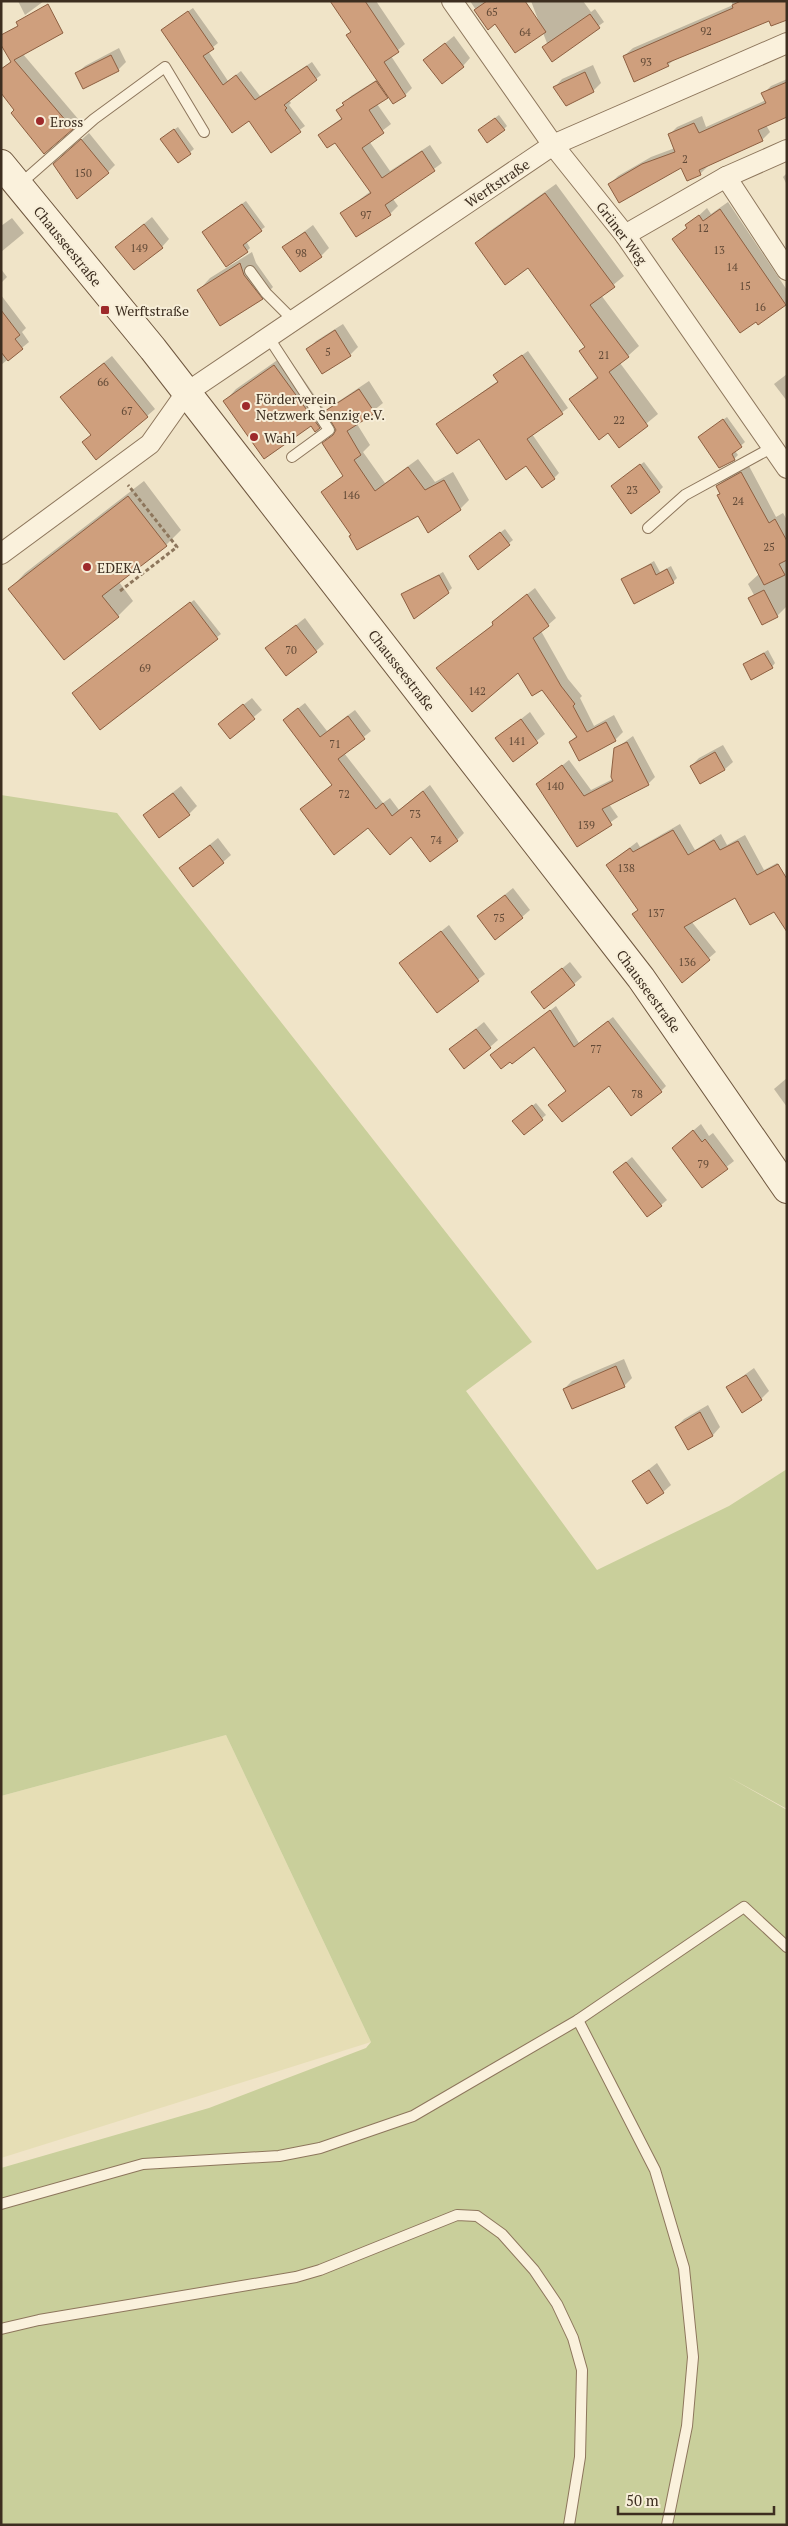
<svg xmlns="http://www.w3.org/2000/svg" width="788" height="2526" font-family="'PT Serif',serif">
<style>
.farmland{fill:#e6deb5}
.green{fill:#c9cf9b}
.shadow{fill:#0003}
.building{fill:#cf9f7d;stroke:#8d5f41}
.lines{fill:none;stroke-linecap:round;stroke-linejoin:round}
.service-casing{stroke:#8d765c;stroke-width:12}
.minor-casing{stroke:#8d765c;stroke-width:22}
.secondary-casing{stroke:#6f573f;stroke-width:30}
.path{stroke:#8d765c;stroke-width:3;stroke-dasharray:4 2.5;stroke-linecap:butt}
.service{stroke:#faf1dc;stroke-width:10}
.minor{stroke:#faf1dc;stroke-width:20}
.secondary{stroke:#faf1dc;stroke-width:28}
.poi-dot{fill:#9e2a2b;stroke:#f7eed8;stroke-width:2}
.labels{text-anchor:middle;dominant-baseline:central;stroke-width:4;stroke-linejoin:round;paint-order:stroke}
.number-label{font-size:11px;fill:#624a37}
.poi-label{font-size:14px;fill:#3d2e20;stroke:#f7eed8;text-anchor:start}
.street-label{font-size:14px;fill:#3d2e20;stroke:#f7eed8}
</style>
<rect width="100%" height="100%" fill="#f0e4c8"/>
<path class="farmland" d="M226 1735 371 2042 1 2158V1796Z"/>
<path class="green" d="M1 795 117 813 532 1342 466 1391 597 1570 729 1506 787 1469V1809L727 1776 787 1810V2525H1V2168L209 2108 366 2048 371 2042 226 1735 1 1796Z"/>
<g class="shadow">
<path d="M18 1H44L25 15Z"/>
<path d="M332 1H376L405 44 391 56 412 88 405 95H389L377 104 391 124 369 141 390 171 430 145 442 163 393 199 398 206 390 214 357 236 342 213 371 191 335 141 319 135 343 117 338 110 351 96 378 79 352 31Z"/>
<path d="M470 1H514L488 28Z"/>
<path d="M531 1H583L591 12 595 9 604 22 553 59Z"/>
<path d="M731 1H787L770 20 676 58 668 65 624 56 633 48 733 5Z"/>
<path d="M193 8 218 43 208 51 228 81 241 71 260 96 312 62 321 75 289 100 291 103 289 105 305 126 271 151 249 119 167 26Z"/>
<path d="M454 36 470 58 463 66 425 60Z"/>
<path d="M119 48 126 62 118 70 84 88 77 73 85 66Z"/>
<path d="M22 53 79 120 72 128 16 110 1 69Z"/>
<path d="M593 65 601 83 593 91 555 87 562 79Z"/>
<path d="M787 79V115L766 125 770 132 762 140 708 166 700 174 687 179 682 166 610 184 618 176 651 157 675 148 669 135 677 127 702 116 706 127 766 100 763 94 771 86Z"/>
<path d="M499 115 507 126 504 129 483 127Z"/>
<path d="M178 127 194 149 178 162 166 135Z"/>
<path d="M89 133 115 165 108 172 61 158Z"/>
<path d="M787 173V185L783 177Z"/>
<path d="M556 184 624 276 601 295 639 346 620 363 658 414 619 446 609 431 571 399 598 376 580 352 586 346 529 266 477 243 487 233Z"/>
<path d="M246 201 265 227 246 241 250 248 247 251 207 228Z"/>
<path d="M728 202 787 290V302L785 304 674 240 688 227 686 225 693 219V221L707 208 711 214Z"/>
<path d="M152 217 169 239 162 247H117Z"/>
<path d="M12 218 24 233 1 252V226Z"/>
<path d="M313 225 329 248 321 256 284 247Z"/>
<path d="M252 252 256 263 273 287 262 298 199 290 210 278Z"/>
<path d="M1 269 7 277 1 283Z"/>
<path d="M1 295 26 328 22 332 29 342 1 365Z"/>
<path d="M343 324 358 347 350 355 308 349 316 341Z"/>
<path d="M528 351 568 408 532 434 559 473 554 478 479 437 437 424 498 381 494 375Z"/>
<path d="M286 354 324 409 328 411 336 403 369 381 383 403 357 424 370 445 363 452 385 483 418 459 435 482 453 472 469 500 460 509 419 515 352 535 322 492 344 475 324 444 337 430 330 417 319 427 225 401 236 389Z"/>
<path d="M112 356 155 409 147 416 83 443 92 434 70 390Z"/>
<path d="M787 374V401L774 384Z"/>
<path d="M727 417 745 442 735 451 738 455 734 459 703 434Z"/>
<path d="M644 462 663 487 659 491 616 483Z"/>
<path d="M749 466 776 517 783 513 787 520V606L777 616 750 599 754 595 748 584 759 574 717 486 725 479Z"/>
<path d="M144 481 181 530 166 545 119 582 133 601 118 616 10 589 25 573Z"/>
<path d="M505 529 513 540 478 568 475 552Z"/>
<path d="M654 561 660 572 671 566 677 578 673 582 623 580Z"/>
<path d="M443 572 452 588 448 592 403 595Z"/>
<path d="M535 588 556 618 541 631 568 679 582 696 580 698 594 726 614 715 623 732 615 740 579 759 570 742 577 735 542 689 519 671 438 668 494 624 501 615Z"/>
<path d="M194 600 221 634 100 728 77 690Z"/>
<path d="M305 618 324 644 316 651 267 648Z"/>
<path d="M768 650 775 663 772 667 744 665Z"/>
<path d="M252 698 262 710 230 737 228 717Z"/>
<path d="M305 703 327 731 355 710 371 731 344 753 383 803 390 798 399 810 430 785 464 833 457 840 411 835 368 826 308 803 333 784 292 713Z"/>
<path d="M530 712 545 734 513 760 497 738Z"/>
<path d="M633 736 655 777 648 784 609 804 618 817 578 845 538 785 569 760 591 790 613 779 615 749Z"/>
<path d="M723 745 733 762 725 769 701 783 691 766 699 758Z"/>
<path d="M181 786 197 806 189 814 144 815Z"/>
<path d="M680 824 695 850 721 834 727 845 745 835 764 870 777 863 787 881 775 910 736 897 691 921 716 952 682 981 639 909 607 865 637 842 640 847Z"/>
<path d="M218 838 231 855 223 862 181 868Z"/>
<path d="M513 888 530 910 522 917 479 916Z"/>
<path d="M449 925 485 974 437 1012 401 963Z"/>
<path d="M570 962 582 977 574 984 533 992Z"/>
<path d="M556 1006 579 1043 613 1017 666 1086 661 1091 609 1084 568 1090 534 1046 492 1055Z"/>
<path d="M484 1022 498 1040 490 1047 451 1049Z"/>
<path d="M787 1078V1107L774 1089Z"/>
<path d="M536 1103 546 1115 524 1133 518 1117Z"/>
<path d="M701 1124 709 1136 713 1133 734 1161 702 1186 681 1141Z"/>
<path d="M632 1157 667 1200 661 1205 614 1172Z"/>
<path d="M624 1359 632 1378 624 1386 564 1389 572 1381Z"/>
<path d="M754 1368 769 1391 761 1399 728 1387Z"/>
<path d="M708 1405 720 1427 713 1435 689 1448 676 1427 684 1419Z"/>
<path d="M657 1463 671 1485 663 1492 634 1481Z"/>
</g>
<g class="building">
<path d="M330 1H365L399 52 384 62 406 96 393 104 346 35 351 32Z"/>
<path d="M487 1H525L546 32 515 53 495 24 488 30 474 10Z"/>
<path d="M741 1H787V20L771 26 769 21 667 63 669 66 634 82 623 56 733 8 732 5Z"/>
<path d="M48 4 63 33 14 60 73 129 44 154 11 113 14 110 1 93V69L11 62 1 45V35L18 26 16 22Z"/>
<path d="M188 11 214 49 203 56 223 85 236 75 255 100 307 66 317 80 284 105 287 108 285 110 301 132 271 153 249 121 232 133 161 30Z"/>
<path d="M590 14 600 28 552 62 542 47Z"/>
<path d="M445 43 464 67 442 84 423 60Z"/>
<path d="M111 55 119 71 83 89 75 73Z"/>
<path d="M585 72 594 92 566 106 553 87Z"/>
<path d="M376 81 388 98 369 110 384 133 362 148 382 178 422 151 435 171 385 205 391 215 356 237 340 213 371 193 335 143 327 148 318 135 342 119 336 110 344 105 342 103Z"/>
<path d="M787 82V117L758 130 763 141 699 170 701 175 687 181 681 168 619 203 608 184 642 164 675 152 668 134 694 123 699 133 766 103 761 93Z"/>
<path d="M495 118 505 130 487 143 478 130Z"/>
<path d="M174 129 191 154 178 163 160 139Z"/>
<path d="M81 139 109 173 77 199 53 164Z"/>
<path d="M545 193 615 287 590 305 629 357 609 372 648 426 619 448 608 433 599 440 569 399 598 378 579 351 585 347 528 268 505 285 475 243Z"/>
<path d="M242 204 262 231 243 245 248 252 226 267 202 232Z"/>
<path d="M720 209 786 305 758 325 756 322 740 333 672 239 687 228 685 225 699 215 703 221Z"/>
<path d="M144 224 163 248 134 270 115 247Z"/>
<path d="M305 232 322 257 300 272 282 247Z"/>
<path d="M240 263 244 275 263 299 220 326 197 290Z"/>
<path d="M1 310 20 335 15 339 23 349 8 361 1 352Z"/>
<path d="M335 330 351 356 322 374 306 349Z"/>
<path d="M522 355 563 414 527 439 555 479 542 488 526 466 506 480 479 439 457 454 436 424 498 382 493 375Z"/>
<path d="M104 363 148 417 96 460 82 442 91 435 60 397Z"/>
<path d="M274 365 320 428 315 432 311 426 264 459 223 401Z"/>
<path d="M359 389 375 413 347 431 361 455 354 460 375 491 408 467 425 490 444 480 461 510 428 533 418 516 357 550 349 536 351 535 321 492 343 476 322 443 333 435 336 430 325 411Z"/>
<path d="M723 419 742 447 732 454 735 460 719 468 698 437Z"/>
<path d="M640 464 660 492 631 514 611 486Z"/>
<path d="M741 472 769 523 775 519 787 541V560L779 564 785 575 764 585 717 495 720 494 716 486Z"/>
<path d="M128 496 167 546 102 596 119 617 64 660 8 589Z"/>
<path d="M500 532 510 545 478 570 469 556Z"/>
<path d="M651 564 656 575 667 569 674 583 634 604 621 579Z"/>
<path d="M439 575 449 593 414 619 401 594Z"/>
<path d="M764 590 778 617 762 625 748 598Z"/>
<path d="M527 594 549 626 533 638 561 686 575 704 573 706 587 732 606 722 616 741 579 761 569 742 577 737 542 690 532 696 518 673 472 712 436 668 493 625 492 622Z"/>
<path d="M190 602 218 639 100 730 72 693Z"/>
<path d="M296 625 317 652 286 676 265 648Z"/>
<path d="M764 653 773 668 751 680 743 664Z"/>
<path d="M243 704 255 719 230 739 218 724Z"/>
<path d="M298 708 320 737 348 716 365 739 338 759 376 809 383 803 392 816 423 791 458 841 430 862 411 837 390 855 368 828 334 855 300 809 332 785 283 720Z"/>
<path d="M521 719 538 743 513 762 495 738Z"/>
<path d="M627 742 649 785 602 809 612 825 577 847 536 784 562 765 584 796 613 781 611 777 614 748Z"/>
<path d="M715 752 725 770 700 784 690 766Z"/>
<path d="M173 793 190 815 159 838 143 815Z"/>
<path d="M673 830 688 855 714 840 720 850 738 841 757 875 778 864 787 879V932L774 912 750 925 735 898 684 927 710 960 682 983 632 914 638 910 606 865 630 848 633 852Z"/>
<path d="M210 845 224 863 193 887 179 868Z"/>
<path d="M505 895 523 918 495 940 477 916Z"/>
<path d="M441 931 479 981 437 1013 399 963Z"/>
<path d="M562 968 575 985 544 1009 531 992Z"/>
<path d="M550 1010 574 1047 608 1021 662 1092 631 1116 609 1086 562 1122 548 1105 566 1091 534 1047 512 1064 510 1062 501 1069 490 1055Z"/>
<path d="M476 1029 491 1048 464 1069 449 1049Z"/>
<path d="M532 1105 543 1120 524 1135 512 1121Z"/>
<path d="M693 1130 702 1142 705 1139 728 1169 702 1188 672 1148Z"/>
<path d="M626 1162 662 1206 647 1217 613 1172Z"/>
<path d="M616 1366 625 1387 572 1409 563 1389Z"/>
<path d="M746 1375 762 1400 742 1413 726 1387Z"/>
<path d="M700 1412 713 1436 688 1450 675 1427Z"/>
<path d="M649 1470 664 1493 647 1504 632 1481Z"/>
</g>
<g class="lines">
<g class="service-casing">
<g id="service">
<path d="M19 185 94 119 165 67 204 132"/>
<path d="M250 271 266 293 294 321"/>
<path d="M269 338 329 430 292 457"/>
<path d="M648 528 685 495 773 447"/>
<path d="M578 2020 655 2170 684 2268 693 2357 687 2426 667 2525"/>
<path d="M1 2204 143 2164 279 2156 320 2148 413 2116 578 2020 744 1907 787 1947"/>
<path d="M1 2329 39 2320 296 2277 320 2270 457 2215 477 2216 502 2234 534 2270 557 2304 573 2338 582 2370 580 2457 569 2525"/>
</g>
</g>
<g class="minor-casing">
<g id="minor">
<path d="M452 1 553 145 625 235 787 468"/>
<path d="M726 177 787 150"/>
<path d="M625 235 726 177 787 270"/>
<path d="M1 554 150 444 186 393 553 145 787 43"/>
</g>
</g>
<g class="secondary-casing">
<path id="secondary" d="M1 164 153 349 641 978 787 1189"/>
</g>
<path class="path" d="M120 591 177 547 128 485"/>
<use href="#service" class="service"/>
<use href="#minor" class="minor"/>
<use href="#secondary" class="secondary"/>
</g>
<g class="poi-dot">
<circle cx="40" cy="121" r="5"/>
<rect x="100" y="305" width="10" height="10" rx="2.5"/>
<circle cx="246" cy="406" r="5"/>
<circle cx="254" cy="437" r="5"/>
<circle cx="87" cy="567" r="5"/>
</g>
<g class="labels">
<g class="number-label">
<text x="492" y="12">65</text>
<text x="706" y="31">92</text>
<text x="525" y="32">64</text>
<text x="646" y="62">93</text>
<text x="685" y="159">2</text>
<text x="83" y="173">150</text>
<text x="366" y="215">97</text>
<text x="703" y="228">12</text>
<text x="139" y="248">149</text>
<text x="719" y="250">13</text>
<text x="301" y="253">98</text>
<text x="732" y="267">14</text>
<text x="745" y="286">15</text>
<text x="760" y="307">16</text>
<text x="328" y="352">5</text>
<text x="604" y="355">21</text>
<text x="103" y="382">66</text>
<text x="127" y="411">67</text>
<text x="619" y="420">22</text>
<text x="632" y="490">23</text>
<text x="351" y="495">146</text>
<text x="738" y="501">24</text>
<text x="769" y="547">25</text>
<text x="291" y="650">70</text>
<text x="145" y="668">69</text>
<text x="477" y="691">142</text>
<text x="517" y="741">141</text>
<text x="335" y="744">71</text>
<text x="555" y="786">140</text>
<text x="344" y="794">72</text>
<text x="415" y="814">73</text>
<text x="586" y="825">139</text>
<text x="436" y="840">74</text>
<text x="626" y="868">138</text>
<text x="656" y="913">137</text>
<text x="499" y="918">75</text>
<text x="687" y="962">136</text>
<text x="596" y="1049">77</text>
<text x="637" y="1094">78</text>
<text x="703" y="1164">79</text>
</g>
<g class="poi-label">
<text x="50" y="121">Eross</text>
<text x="115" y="310">Werftstraße</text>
<text x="256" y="398">Förderverein<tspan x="256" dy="16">Netzwerk Senzig e.V.</tspan></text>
<text x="264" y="437">Wahl</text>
<text x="97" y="567">EDEKA</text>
</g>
<g class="street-label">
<text transform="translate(497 183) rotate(-34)">Werftstraße</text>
<text transform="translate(622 233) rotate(53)">Grüner Weg</text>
<text transform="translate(68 246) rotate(51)">Chausseestraße</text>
<text transform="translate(402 670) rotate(52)">Chausseestraße</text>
<text transform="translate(649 991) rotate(54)">Chausseestraße</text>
</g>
</g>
<rect width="788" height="2526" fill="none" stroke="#3d2e20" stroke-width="5"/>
<path d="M618 2506v8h156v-8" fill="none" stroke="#3d2e20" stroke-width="2.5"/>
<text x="626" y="2506" font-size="15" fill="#3d2e20" stroke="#f7eed8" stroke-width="4" paint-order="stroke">50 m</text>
</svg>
